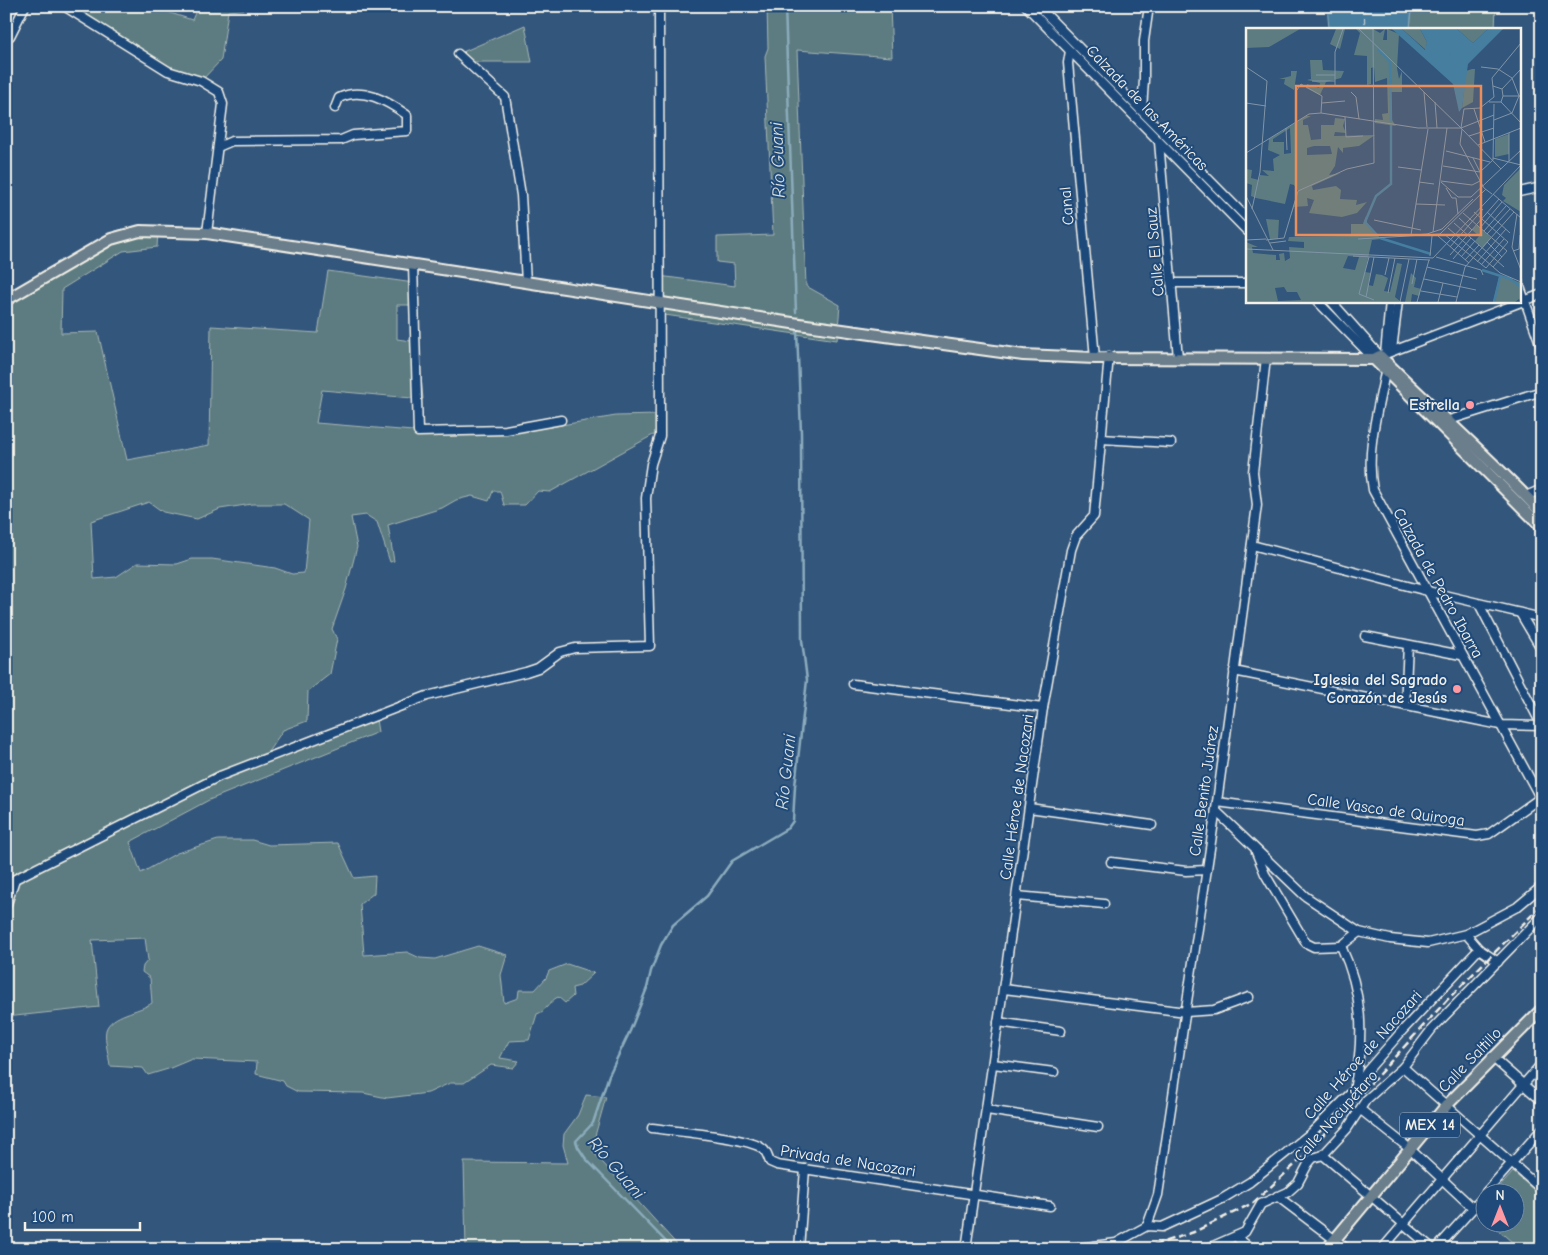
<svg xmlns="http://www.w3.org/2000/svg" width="1548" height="1255" font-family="'Comic Neue',sans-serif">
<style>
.green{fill:#5c7c81;stroke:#a8b6b4;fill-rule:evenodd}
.water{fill:#467ea0;stroke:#8cacbd}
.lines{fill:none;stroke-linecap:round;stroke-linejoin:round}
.stream{stroke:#8cacbd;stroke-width:2.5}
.ferry{stroke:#dae0dd;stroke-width:1;stroke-dasharray:6 5;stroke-linecap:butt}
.minor-casing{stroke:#f4f1e8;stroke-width:11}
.major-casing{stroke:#f4f1e8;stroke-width:14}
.minor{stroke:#1f4a7a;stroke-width:8}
.major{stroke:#6b7e8b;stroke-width:10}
.rail{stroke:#f4f1e8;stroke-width:2.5;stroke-dasharray:8 4;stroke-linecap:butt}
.poi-dot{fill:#ff9aa2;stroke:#1f4a7a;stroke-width:2}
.labels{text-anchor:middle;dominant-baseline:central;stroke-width:4;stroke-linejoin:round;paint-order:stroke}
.shield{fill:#1f4a7a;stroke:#b4bfc7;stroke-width:1}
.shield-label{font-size:15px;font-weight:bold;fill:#f4f1e8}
.street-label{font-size:16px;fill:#f4f1e8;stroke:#1f4a7a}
.poi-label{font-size:16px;font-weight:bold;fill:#f4f1e8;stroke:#1f4a7a;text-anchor:end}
.water-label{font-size:18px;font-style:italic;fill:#dae0dd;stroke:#1f4a7a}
.inset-river{fill:none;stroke:#467ea0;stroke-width:2.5}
.inset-road{fill:none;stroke:#8094a7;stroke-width:1}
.view{fill:#ec8e59;fill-opacity:0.15;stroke:#ec8e59;stroke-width:2.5}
.inset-edge{fill:none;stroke:#f4f1e8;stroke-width:2.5}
</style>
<rect width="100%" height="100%" fill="#33567c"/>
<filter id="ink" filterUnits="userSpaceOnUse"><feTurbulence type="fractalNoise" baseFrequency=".02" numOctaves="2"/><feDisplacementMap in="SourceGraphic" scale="10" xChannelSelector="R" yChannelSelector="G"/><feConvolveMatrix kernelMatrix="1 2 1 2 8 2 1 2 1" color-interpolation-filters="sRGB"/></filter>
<g filter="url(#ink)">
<g class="green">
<path d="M88 6H149L192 20 198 6H250V9L228 11 221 60 201 81 168 71 84 18Z"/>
<path d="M767 6H890L892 57 797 50 806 286 840 305 837 340 658 314 659 276 735 286 734 264 717 262V237L773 235 765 56 768 48Z"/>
<path d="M1412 6H1496L1495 29H1410Z"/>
<path d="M525 25 532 62H468L458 54Z"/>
<path d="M158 231 157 247 123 251 62 289 61 333 98 332 127 460 209 445 211 326 318 333 328 271 414 283 413 305H397V339L418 342 423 399 322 390 316 423 425 432 513 433 616 416 659 415 660 436 653 435 550 492 538 491 525 505H504L500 491H493L489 501 472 496 456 500 442 508 388 525 394 561 390 562 377 522 366 515 351 517 357 547 346 589 332 629 337 639 330 674 308 691 307 721 283 730 268 752 375 713 378 732 209 800 130 842 141 873 177 853 218 840H252L269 845 338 843 354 878 375 876 374 893 360 904 364 955 407 952 420 958 435 959 478 946 507 955 501 975 504 1003 518 998 519 990H535L546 978 549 971 567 964 594 973 580 986 572 988 573 996 565 1003 558 997C549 1001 547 1011 537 1014L529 1040 509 1041 500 1058 519 1061 513 1068 491 1065 464 1083H450L428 1093 387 1098 363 1093 298 1092 286 1086 283 1081 256 1074 257 1062 192 1059 168 1069 148 1075 143 1068 110 1066C109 1056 104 1040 106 1030 111 1014 139 1012 152 1003L150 978 142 972 143 966 148 960 145 938 92 940 99 1007 6 1017V907L15 879 6 865V300L111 239ZM149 502 163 512 197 519 220 509 252 504H284L309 520 304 573 292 574 275 568 212 559H192L177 564 137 563 116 577 94 579 91 521Z"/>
<path d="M586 1095 606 1097 593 1143V1152L681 1249H466L464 1162 568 1163 563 1145 564 1134 578 1115Z"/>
<path d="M1513 1172 1542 1197V1249H1520L1490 1223 1516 1222V1192H1495Z"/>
</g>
<path class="water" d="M1327 6H1412L1410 29H1329Z"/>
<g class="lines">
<g class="stream">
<path d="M785 6 796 312"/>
<path d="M673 1249 586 1159 578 1147 576 1141 593 1123 609 1075 630 1031 647 988 651 971 661 945 673 925 707 896 732 861 788 828 793 821 795 786 807 680 802 640 801 433 797 330"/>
</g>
<path class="ferry" d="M1364 6 1365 29"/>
<g class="minor-casing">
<g id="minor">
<path d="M64 6 168 71 201 81 219 92 223 104 207 233"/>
<path d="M1026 6 1247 231"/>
<path d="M1038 6 1247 218"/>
<path d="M10 36 25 6"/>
<path d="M1070 51 1068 63 1095 358"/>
<path d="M458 54 505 97 521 195 526 282"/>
<path d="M1142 110 1144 80V41L1149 6"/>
<path d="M1159 142 1178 358"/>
<path d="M218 147 232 141 341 140 353 135 407 131V115C387 101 362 86 339 98L335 108"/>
<path d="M1519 192 1542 187"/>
<path d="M413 265 418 432 506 430 561 420"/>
<path d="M1171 283H1247"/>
<path d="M1519 284 1542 349"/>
<path d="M1317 301 1374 359"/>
<path d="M1331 301 1380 356 1542 294"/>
<path d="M1392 350 1398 301"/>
<path d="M1385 354 1390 301"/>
<path d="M1386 367C1379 407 1365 449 1373 490L1542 801"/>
<path d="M1443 422 1542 391"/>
<path d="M1101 439 1171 443"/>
<path d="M1526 496 1542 489"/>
<path d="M1252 545 1427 591 1542 618"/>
<path d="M1479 604 1542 726"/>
<path d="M1520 613 1542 650"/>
<path d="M1365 636 1461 655"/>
<path d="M1234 671 1500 725 1542 726"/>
<path d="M853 684 1043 708"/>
<path d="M1405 706 1408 645"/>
<path d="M1217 802 1477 836 1489 834 1540 798"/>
<path d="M1029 808 1152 825"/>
<path d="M1216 811 1305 896 1359 932 1390 939 1428 943 1466 934 1479 949 1498 962"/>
<path d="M1256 852 1265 874 1306 943 1314 947 1341 946"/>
<path d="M1111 862 1186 871 1207 870"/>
<path d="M1017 896 1104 904"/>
<path d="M6 907 15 879 220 776 427 696 526 672 538 668 560 652 575 648 650 646 646 498 651 464 660 436 659 6"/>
<path d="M1466 934 1517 907 1542 886"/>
<path d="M1341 946C1363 993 1364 1035 1355 1085"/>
<path d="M1341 946 1359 932"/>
<path d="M1004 989 1186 1012 1214 1010 1249 997"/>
<path d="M998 1022 1061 1031"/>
<path d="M1492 1057 1542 1101"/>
<path d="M993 1064 1054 1072"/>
<path d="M1403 1067 1542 1190"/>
<path d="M987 1110 1098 1127"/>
<path d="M1361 1110 1410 1149 1473 1208"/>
<path d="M652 1128C673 1131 750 1137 763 1149 767 1152 768 1158 770 1162L777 1165 1050 1206"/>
<path d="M1323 1155 1433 1249"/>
<path d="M1486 1192 1542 1129"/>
<path d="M1277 1196 1347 1249"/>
<path d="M1147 1226 1158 1195 1217 802 1257 505 1253 472 1266 358"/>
<path d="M1236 1237 1252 1249"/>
<path d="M799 1249 805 1169"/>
<path d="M966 1249 1043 708 1071 550 1076 536 1094 516 1109 356"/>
<path d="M1071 1249 1116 1243 1147 1226 1162 1227 1222 1199 1250 1182 1312 1132 1355 1089 1367 1071 1402 1031 1479 949"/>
<path d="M1206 1249 1245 1232 1261 1204 1288 1192 1298 1183 1308 1164 1313 1158 1323 1155 1347 1129 1366 1100 1403 1067 1432 1029 1542 916"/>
<path d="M1382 1249 1542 1063"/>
<path d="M1436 1249 1486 1194"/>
</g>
</g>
<g class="major-casing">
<g id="major">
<path d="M6 300 111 239 140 231 207 233 792 323 1023 355 1095 358 1374 359 1380 356C1433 409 1490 458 1542 513"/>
<path d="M1374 359 1542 527"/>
<path d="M1327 1249 1446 1106 1542 1009"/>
</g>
</g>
<use href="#minor" class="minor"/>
<use href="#major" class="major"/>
<path class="rail" d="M1142 1249 1194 1232 1253 1203 1301 1159 1448 999 1542 905"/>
</g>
</g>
<g class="poi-dot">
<circle cx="1470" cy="405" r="5"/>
<circle cx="1457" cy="689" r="5"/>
</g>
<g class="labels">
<rect class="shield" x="1400" y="1112.5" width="60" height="25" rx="4"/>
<g class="shield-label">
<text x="1430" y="1125">MEX 14</text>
</g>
<g class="street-label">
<text transform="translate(1147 108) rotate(46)">Calzada de las Américas</text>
<text transform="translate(1067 206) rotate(-95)">Canal</text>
<text transform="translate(1155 252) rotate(-95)">Calle El Sauz</text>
<text transform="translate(1438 583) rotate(61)">Calzada de Pedro Ibarra</text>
<text transform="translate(1204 791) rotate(-82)">Calle Benito Juárez</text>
<text transform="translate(1017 797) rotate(-82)">Calle Héroe de Nacozari</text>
<text transform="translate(1386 810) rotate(8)">Calle Vasco de Quiroga</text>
<text transform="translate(1363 1055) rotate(-48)">Calle Héroe de Nacozari</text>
<text transform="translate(1470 1060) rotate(-46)">Calle Saltillo</text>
<text transform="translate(1336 1116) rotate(-48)">Calle Nocupétaro</text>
<text transform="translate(848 1161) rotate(9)">Privada de Nacozari</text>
</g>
<g class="poi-label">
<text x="1460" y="405">Estrella</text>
<text x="1447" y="680">Iglesia del Sagrado<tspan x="1447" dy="18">Corazón de Jesús</tspan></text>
</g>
<g class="water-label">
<text transform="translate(778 160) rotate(-92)">Río Guani</text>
<text transform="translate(786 772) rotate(-84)">Río Guani</text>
<text transform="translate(616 1168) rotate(49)">Río Guani</text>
</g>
</g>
<g transform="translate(1246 28)">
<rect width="275" height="275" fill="#33567c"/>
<path d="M0 1H54L23 19 0 20ZM90 1H99L94 21 84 16ZM110 1H127L134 5 139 1 137 12H141V1L153 6 151 40 153 51 156 43V64H145L146 92 150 98 129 95V91L137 92 136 86 142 85 141 50 129 54 128 39 125 40V56L121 57V28L108 27 114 5ZM156 1H174L181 14 180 22ZM211 1H242L227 15ZM64 32H76L77 42 98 43 95 50 80 54 74 67 60 60 61 56 73 60 74 55 61 52 65 51ZM226 41H229L227 74 216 80 220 43ZM45 43H51L48 62 38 56 39 51H33L45 48ZM60 88H65L57 92V97H62L65 112 75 111V97H88L89 90 99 91 97 98 100 105 89 104 88 108 129 107 113 118 97 120V125L92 119 89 138 83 147 95 145 66 158 67 162 90 158 95 162 94 171 111 172 110 177 121 174 111 185 96 189 63 185 68 172 61 170 62 178 48 179 42 197 52 163 48 157 44 156 39 176 10 170 5 168 6 157 0 155V141L6 142 5 150 13 152 14 147 23 148 16 142 28 143 27 131 34 127 22 122 23 111ZM44 100 45 125 38 126V114H27V111ZM68 118H84L86 126 61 127V120ZM263 106V126L249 129V111ZM275 140V190V184L257 173 260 170 256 167 258 157ZM120 188 121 195 135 211 126 212 119 244 125 245 122 257 127 258 130 246 136 247 142 250 138 263 144 264 151 235 156 236 149 269 155 274H0V214L12 219H6L7 225 30 227V232H34L33 226 38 225 39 233 44 230 43 219 58 220V214L42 213 43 209 105 208V196H117ZM102 228 113 229 109 242 97 240ZM38 259 41 264H51L55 272 32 273 29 260ZM20 191 33 192 32 211H24ZM231 197 245 210 237 220 229 213 233 208 226 202ZM165 245 170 250 168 259 175 261 173 268 166 266 165 274H159ZM257 248 275 255V274L273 271 269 274H247L253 250Z" fill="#5c7c81" fill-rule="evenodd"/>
<path d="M146 1H156L179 22 181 14 174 1H211L227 15 242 1H257L222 36 216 80 213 84 207 56Z" fill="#467ea0"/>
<path class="inset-river" d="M190 1 203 20M204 18 213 63 218 64M132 21 144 34 145 94M132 208 119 194 130 168 145 156V97M134 210 185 226M236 242 264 251 275 259M248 274 254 249"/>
<path class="inset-road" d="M113 1 215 100 248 87M0 39 21 53 14 144 6 181M235 39 252 41 266 50 273 68 266 85 248 92M70 47H89M66 53H89M89 57V24L97 1M256 61 275 41M51 62 55 56 76 68 75 85M105 64 110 69 113 91M178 64 181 99M257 68H275M189 74 191 100M243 74H255L257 68 256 61 247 58M255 74 275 95M0 75 20 78M76 75 99 73M218 81 234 80 248 69 246 50 275 15M228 81 239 114M99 89 100 109 117 108M40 100 41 122M215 100 218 81M216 101 214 116 238 160 246 166M223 108 248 100M232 117 275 100M200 123 244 134M0 125 63 86 75 85 172 100H215L255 141M227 130 234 144M247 130 275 137M263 133V105M197 138 234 144 247 132 248 76M152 139 175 142M195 153 226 157 234 153M173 154 188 156M195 154 212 169H225M200 160 206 170H210M247 166 275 190M0 168 27 222M225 169 275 122M210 170 212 186M170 176 199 177M241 184 264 205M217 185 261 223 247 239M271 186 266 219 275 242M213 190 226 202M128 192 175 202M208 195 258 239M202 200 254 245 275 254M234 200 256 174M238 203 260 178M187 204 201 100M198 206 240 240 262 214 228 184M241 206 264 181M165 207 182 101M154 208 181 206 196 201 227 171M192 208 223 235M112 211 194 206 240 161M0 212 20 211M20 212 38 210 52 163 101 141 128 135 127 1M241 214 256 229M24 215 40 213M204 219 237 181M0 221 187 230 275 137M267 223 273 221 274 207M204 227 253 171M107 228 184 232M184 228 186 208M123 229 113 266 128 272M190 229 235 242 237 247M215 229 229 213M207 231 225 210M219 232 233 217M231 234 260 201M235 237 258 211M181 239 231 251M139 247 143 230M178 251 230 262M166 256 171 231M175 263 211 269M142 265 149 230M120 269 128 229M154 274 163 231M171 274 183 232M192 274 197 255M210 274 219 239 268 184"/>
<path class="view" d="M50 58H235V207H50Z"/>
<rect width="275" height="275" class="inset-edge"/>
</g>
<rect width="1548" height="1255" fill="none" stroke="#1f4a7a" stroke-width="25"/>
<rect x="12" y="12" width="1523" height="1230" fill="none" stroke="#f4f1e8" stroke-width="2" filter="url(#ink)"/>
<g transform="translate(1500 1208)"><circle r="24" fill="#1f4a7a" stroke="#748da6"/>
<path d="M0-4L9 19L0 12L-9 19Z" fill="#ff9aa2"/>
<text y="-8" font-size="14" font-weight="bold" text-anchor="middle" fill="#f4f1e8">N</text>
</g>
<path d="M25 1222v8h115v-8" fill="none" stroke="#f4f1e8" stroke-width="2.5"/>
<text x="32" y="1222" font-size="15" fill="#f4f1e8" stroke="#1f4a7a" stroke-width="4" paint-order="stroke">100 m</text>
</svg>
